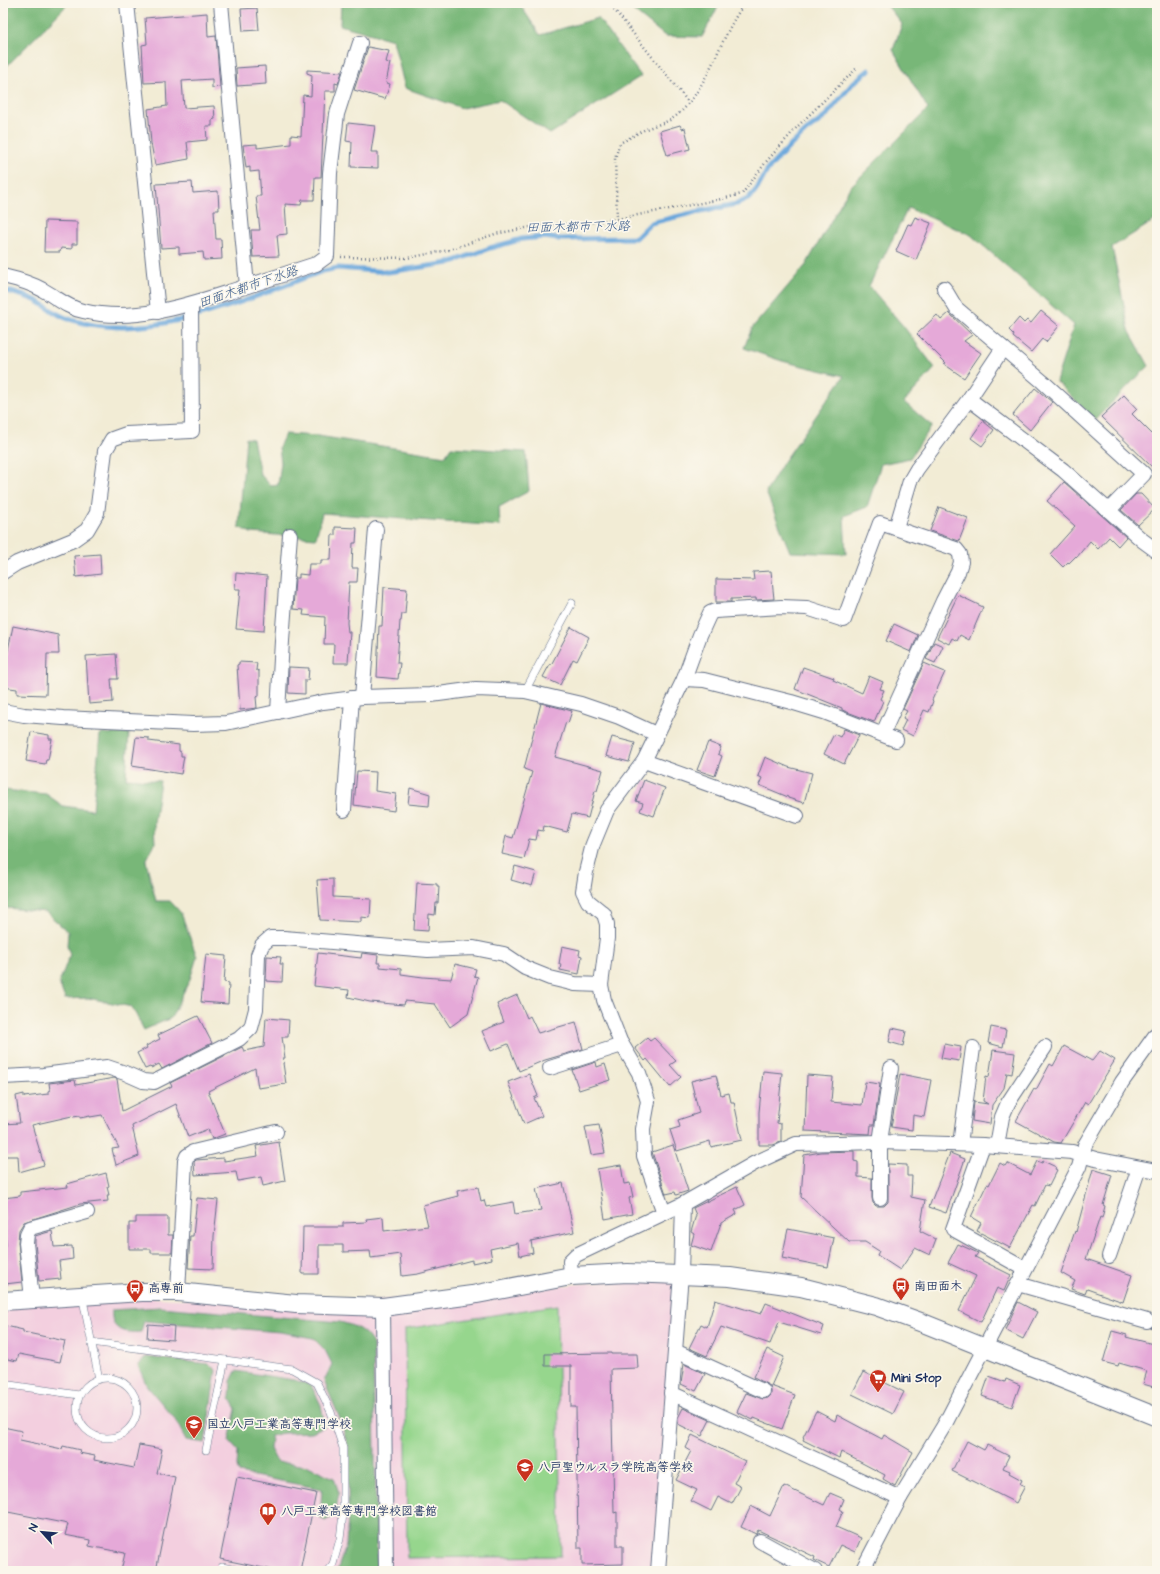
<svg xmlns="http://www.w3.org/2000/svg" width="1160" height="1574" font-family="'Architects Daughter','Klee One',sans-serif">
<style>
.built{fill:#f3cfdf}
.green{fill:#96d68d;stroke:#588276}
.forest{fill:#78b778;stroke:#4a736b}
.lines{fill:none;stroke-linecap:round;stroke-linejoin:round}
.stream{stroke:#6ba7dc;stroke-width:5}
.building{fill:#e5a9d8}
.service-casing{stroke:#667188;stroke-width:8}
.minor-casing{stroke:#667188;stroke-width:16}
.tertiary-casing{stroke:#667188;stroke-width:20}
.path{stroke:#667188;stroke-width:2.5;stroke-dasharray:1 3;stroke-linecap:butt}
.service{stroke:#fff;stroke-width:7}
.minor{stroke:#fff;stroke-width:14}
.tertiary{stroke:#fff;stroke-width:18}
.labels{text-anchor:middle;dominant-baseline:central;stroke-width:3.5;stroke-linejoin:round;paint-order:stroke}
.poi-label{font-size:12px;font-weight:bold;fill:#1b2f5e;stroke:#fbf7ec;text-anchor:start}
.water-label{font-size:13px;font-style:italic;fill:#37598a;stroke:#fbf7ec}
</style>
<rect width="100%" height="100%" fill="#fbf7ec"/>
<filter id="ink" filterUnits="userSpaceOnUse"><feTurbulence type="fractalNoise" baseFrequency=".025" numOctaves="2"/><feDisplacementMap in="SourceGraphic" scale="8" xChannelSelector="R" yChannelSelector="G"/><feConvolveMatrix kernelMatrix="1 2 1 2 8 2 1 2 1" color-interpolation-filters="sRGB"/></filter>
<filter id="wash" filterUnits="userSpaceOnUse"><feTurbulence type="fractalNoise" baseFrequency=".012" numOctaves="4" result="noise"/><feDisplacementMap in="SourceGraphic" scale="16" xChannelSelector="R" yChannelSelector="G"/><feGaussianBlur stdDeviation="0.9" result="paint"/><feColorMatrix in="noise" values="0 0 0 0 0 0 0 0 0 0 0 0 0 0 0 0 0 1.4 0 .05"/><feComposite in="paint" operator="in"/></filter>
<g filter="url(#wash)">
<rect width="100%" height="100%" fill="#f2ecd5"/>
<path class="built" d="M681 1274 658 1571H3V1301L82 1295 296 1304 472 1295Z"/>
<path class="green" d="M557 1305 561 1556 407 1558 405 1329Z"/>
<g class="forest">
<path d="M3 3H69L3 70Z"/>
<path d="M341 3H519L540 35 598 18 641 76 550 134 500 100 462 108 405 88 393 40 340 25Z"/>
<path d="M628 3H720L702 37 665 36 630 8Z"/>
<path d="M885 3H1157V219L1112 247 1129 330 1149 366 1132 382 1095 420 1056 381 1074 325 971 235 908 208 869 286 904 327 935 368 904 402 932 426 910 458 881 464 867 507 844 516 846 554 790 552 766 492 783 463 844 376 782 361 744 348 752 328 806 265 850 187 928 109 893 50 902 24Z"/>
<path d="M285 434 318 436 445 456 451 447 526 452 529 491 499 507 500 526 322 513 316 538 251 533 239 527 246 438 253 439 260 474 271 486 278 485 281 463 279 447Z"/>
<path d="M129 733 126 778 160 781 154 824 155 843 146 861 156 901H170L181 913 197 957 190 979 171 1018 144 1030 132 1007 88 998 65 999 59 983 70 954 67 946 68 932 46 912 7 908 3 901V790L46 794 63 806 93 810 100 734Z"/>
<path d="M160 1307 340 1322C356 1326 365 1330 373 1344L377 1571H337L346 1545 348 1517V1447L340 1419 324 1381 332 1364 325 1350 313 1338 280 1332 144 1321 141 1332C124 1333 110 1331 112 1310Z"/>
<path d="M146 1357 209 1364 216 1370 205 1443 186 1440 175 1419 147 1386 138 1366Z"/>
<path d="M236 1371 294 1380 311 1385 321 1405 325 1426 312 1432 283 1433 271 1436 270 1449 277 1462 308 1466 334 1478 339 1493 335 1515 325 1521 320 1517 322 1489 239 1473 237 1467 238 1451 229 1441 236 1409 230 1398 231 1381Z"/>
</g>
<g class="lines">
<path class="stream" d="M3 290C15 293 27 296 37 301 48 307 58 316 69 319 151 346 246 299 323 271L338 268 388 272 449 263 490 248 522 239 544 237 559 239 636 238 651 223 696 212 737 204 748 199 757 189 768 169 789 147 806 131 825 117 853 83 869 70"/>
</g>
<g id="blocks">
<g class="building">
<path d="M257 8 259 30 243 31 241 9Z"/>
<path d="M207 13 208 37 216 36 220 87 212 88V79L182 81 184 108 214 106 215 119 212 120V126H206L207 140 187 142 189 159 155 165 151 143 148 109 167 106 166 82 144 83 142 45 147 44 145 18Z"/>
<path d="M368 47 389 51 386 62 390 63 386 83 390 84 385 99 354 90Z"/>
<path d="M265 66 266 84 237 86 236 68Z"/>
<path d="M307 70 342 72 338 84 335 83V91H325L321 177H315L314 200H302L301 205 285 204 287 234 277 235 279 256 253 257 251 230H260L256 196H261L259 171 250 172V167L246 168 243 145 257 144V148L291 144V135L301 136 303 95 311 96 312 75 307 73Z"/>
<path d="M348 123 375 126 371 152H378V168L351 167 352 142 346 141Z"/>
<path d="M680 125 682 129 685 128 690 149 667 155 660 131Z"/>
<path d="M192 182 193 193 218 191 219 210H214L216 239H221L222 259 204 260 203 252 179 254V247L161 248 156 184Z"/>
<path d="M915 217 931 223 916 260 896 251 908 224 911 225Z"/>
<path d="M45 221 77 222V244H72V249L61 248 60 252H44Z"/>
<path d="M1041 311 1059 326 1046 342 1042 339 1031 352 1013 337 1014 335 1009 330 1019 318 1024 323 1027 320 1031 323Z"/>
<path d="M949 313 972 335 964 341 981 353 964 378 944 364 946 363 917 334 937 315 941 320Z"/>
<path d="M1035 388 1052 402 1030 430 1013 415Z"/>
<path d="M1124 395 1137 409 1132 414 1157 439V472L1101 417Z"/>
<path d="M983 421 994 430 982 446 971 438Z"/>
<path d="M1064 482 1126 537 1118 546 1109 537 1098 549 1090 541 1077 557 1076 556 1069 563 1068 562 1063 567 1050 554 1075 526 1047 501Z"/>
<path d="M1136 494H1141L1155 509 1138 525 1121 510Z"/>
<path d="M939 507 968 518 959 541 930 531Z"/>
<path d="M335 527 357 528 356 543H353L352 568H358L357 582H349L347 623 348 632H350L348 663H333L334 644H324L325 617 303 615 304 610 293 609 295 578H299V574L308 575 309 564H321V560H331L332 535H335Z"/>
<path d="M100 554 101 574 76 577 74 556Z"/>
<path d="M771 571 774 599 756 600V598L731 599V602H716V579L754 580 753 572Z"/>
<path d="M236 573 267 576 264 631 236 629 240 589H235Z"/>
<path d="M384 587 407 589 405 614H402L401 621H400L397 663H400L398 679 377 677 379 626H382Z"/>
<path d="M958 595 983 607 969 640 960 635 957 641 952 638 949 644 937 638Z"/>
<path d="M894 624 918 635 911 652 886 641Z"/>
<path d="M13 626 58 635 59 654H47L46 695 17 694V689L3 687V654L7 655Z"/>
<path d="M571 627 589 637 577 661 573 659 560 685 543 677 550 664 551 665Z"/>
<path d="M934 642 943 646 935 663 926 659Z"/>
<path d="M116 654 118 679H111L113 702 89 704 86 656Z"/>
<path d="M239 662 257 663 256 670 259 671V696L256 697 257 708 240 710 237 665 239 664Z"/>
<path d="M924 663 945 672 932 700 933 701 929 712 924 710 913 736 901 730 906 720 903 718 907 711 903 709Z"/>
<path d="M289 667 309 668 308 680H305V694L288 693Z"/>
<path d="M803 667 834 678 833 680 862 693 869 676 883 682 880 689 884 690 880 699 883 701 874 722 842 710V708L795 689Z"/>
<path d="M541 703 572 711 568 723 566 722 555 757 603 770 597 791H595L588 818 572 814 567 832 544 826 543 831 538 830 536 840 529 839 524 859 502 854 506 836 513 838 532 772 524 769Z"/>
<path d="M844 729 859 735 844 764 824 754 834 734 840 737Z"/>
<path d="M31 732 49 735V739H52L48 760H46L45 764 26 761Z"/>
<path d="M136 737 149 738V741L179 745V751L181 752V756H184L181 774 132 766Z"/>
<path d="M612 737 635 743 629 762 606 756Z"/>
<path d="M708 742 721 747 718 754 722 756 715 776 697 770Z"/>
<path d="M765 757 788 767 812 773 804 803 788 798V797L759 785 762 778 758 776Z"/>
<path d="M357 771 376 772 375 791 396 794 394 811 354 805Z"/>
<path d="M644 780 665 788 654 816 640 811 643 803 636 801Z"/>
<path d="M410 788 430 794 429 806 408 804Z"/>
<path d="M515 866 536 872 532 886 511 880Z"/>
<path d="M333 879V897L371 899 370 918 361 917V922L320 920 317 880Z"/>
<path d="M417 883 437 884V886H439L438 903H436L435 915 429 914 428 931 414 930Z"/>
<path d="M562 946 580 950 579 955 582 956 579 974 560 970 561 964H559Z"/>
<path d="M318 953 361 958 362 953 378 955 377 963H380V967L401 969V974L423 977 451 979 455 964 476 969 474 976 478 977 468 1014 450 1027 435 1004 405 1001 404 1005 370 1002 348 997 349 990 314 986Z"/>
<path d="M206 954 226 956 224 982 229 983 228 1004 201 1002Z"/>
<path d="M267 956 281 957 280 964H283L282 982 266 981Z"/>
<path d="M517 995 527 1018 530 1016 538 1033 576 1022 583 1049 545 1060 519 1071 508 1044 491 1051 482 1031 504 1022 497 1004Z"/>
<path d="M198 1016 212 1043 162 1069 159 1064 151 1068 150 1067 145 1069 137 1053 147 1048 146 1046 160 1039 158 1035Z"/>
<path d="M266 1018 289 1020 288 1037H282L285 1058H283L284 1063H283L286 1084 258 1088 255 1068 208 1091 225 1134 212 1139 208 1129 188 1137 176 1104 132 1126 139 1156 116 1165 112 1149 119 1148 102 1115 90 1117V1116L80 1118V1116L73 1117 72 1116 32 1125 44 1165 19 1172 18 1156H3V1124L20 1123 16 1096 24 1094V1097L48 1094V1091L50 1090 49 1083 75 1080 76 1085 114 1078 117 1079 122 1111 172 1086 170 1083 242 1047 244 1051 264 1047Z"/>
<path d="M991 1027 1006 1030 1003 1047 988 1043Z"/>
<path d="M892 1028 906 1031 903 1046 889 1042Z"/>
<path d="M647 1038 650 1041 654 1038 676 1061 670 1065 681 1077 670 1087 647 1059 645 1061 635 1048Z"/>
<path d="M944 1044 961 1047 959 1061 941 1058Z"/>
<path d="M1064 1046 1092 1061 1100 1051 1115 1060 1088 1104 1085 1102 1061 1143 1054 1142 1016 1121 1034 1089 1036 1090 1050 1064 1053 1066Z"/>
<path d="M993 1050 1015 1053 1012 1074 1007 1073 1004 1088 992 1105 990 1124 972 1121 974 1102 988 1104 983 1101 986 1076 989 1077Z"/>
<path d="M596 1062 597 1067 605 1064 610 1080 579 1090 572 1070Z"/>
<path d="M763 1071 782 1073 777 1123 781 1124V1142L773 1145H759V1112Z"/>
<path d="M529 1074 538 1096 534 1098 542 1116 524 1124 508 1082Z"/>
<path d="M900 1074 931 1080 924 1117 913 1115 912 1130 891 1127Z"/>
<path d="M716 1075 721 1095 729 1093 731 1102H734L742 1140 711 1147 710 1141 677 1151 670 1130 680 1127 678 1120 699 1113 691 1081Z"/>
<path d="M807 1075 833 1077 831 1102 862 1105 865 1082 880 1084 874 1125H871L870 1134 805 1131Z"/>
<path d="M599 1125 605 1153 591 1155 585 1127Z"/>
<path d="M279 1142 285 1181 263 1186 261 1177 238 1181 236 1172 195 1175 194 1162 196 1160 224 1158V1161L258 1156 256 1146Z"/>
<path d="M673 1145 688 1191 676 1195 675 1192 666 1194 652 1152Z"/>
<path d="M854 1151V1161L858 1162V1177L872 1178V1198L873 1203 876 1206H884L888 1202V1164L907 1165V1176H912L911 1197 925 1200 920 1231 936 1239 930 1255 915 1248 900 1270 877 1255 879 1251 865 1242H849L801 1197 804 1155 821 1152Z"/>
<path d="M950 1153 965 1159 946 1213 929 1207Z"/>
<path d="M1037 1161 1042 1163 1043 1161 1056 1167 1055 1169 1057 1170 1049 1186 1045 1185 1035 1206 1033 1205 1010 1248 977 1231 981 1223 971 1217 987 1184 989 1185 1000 1163 1005 1166 1007 1163 1030 1175Z"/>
<path d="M621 1165 624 1184 630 1183 633 1197 629 1198 632 1214 605 1219 597 1169Z"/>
<path d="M1093 1169 1112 1175 1103 1205 1105 1206 1102 1218 1100 1217 1086 1259 1132 1275 1123 1302 1087 1289 1085 1294 1071 1289 1075 1281 1061 1273 1075 1231 1076 1232Z"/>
<path d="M106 1173 109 1186 107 1187 109 1195H107L108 1201 80 1204 24 1222 19 1230 18 1242 22 1282 5 1284 3 1246H6V1244L3 1198 20 1196V1192L68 1187 67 1184Z"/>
<path d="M563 1183 574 1232 531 1241 533 1253 520 1256 518 1243 490 1249 492 1259 472 1263V1260L418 1274 402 1276 400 1254 371 1258 370 1251 343 1252V1245H319V1274H302L303 1227H343V1223L367 1222 366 1219 383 1217 384 1231 428 1226 423 1205 458 1196 457 1191 478 1187 481 1201 484 1200 486 1207 513 1202 515 1214 541 1210 536 1189Z"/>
<path d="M737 1187 745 1205 735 1210 737 1214 721 1223 711 1252 691 1245 694 1234 691 1232 696 1215 693 1208Z"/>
<path d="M197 1198 218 1200 214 1236 213 1269 188 1268 190 1236H193Z"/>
<path d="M136 1217H168V1235H173L172 1253H151V1249H129V1223H136Z"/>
<path d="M788 1229 834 1238 828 1267 782 1258Z"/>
<path d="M52 1231 54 1247 72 1246 73 1259 59 1261 61 1279 39 1281 35 1243V1236Z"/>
<path d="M958 1244 978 1253 975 1257 1011 1275 1004 1291 997 1288 981 1322 959 1311 976 1276 948 1263Z"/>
<path d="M715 1300 761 1314 766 1303 824 1326 821 1335 779 1322 770 1344 721 1327 707 1356 689 1348 701 1324 707 1327Z"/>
<path d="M1018 1302 1037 1312 1023 1339 1005 1330Z"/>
<path d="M148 1324 174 1326 173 1340 147 1338Z"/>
<path d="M6 1326 23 1330V1332L65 1341 60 1362 19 1354 17 1361 3 1358V1342Z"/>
<path d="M1112 1331 1127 1335 1126 1337 1157 1345V1388L1143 1384 1147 1371 1119 1363 1118 1366 1103 1362Z"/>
<path d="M767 1349 784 1357 771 1386 795 1395 782 1429 754 1418 753 1420 737 1412 746 1393 763 1399 768 1398 771 1395V1391L770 1386 754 1377Z"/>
<path d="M611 1353V1354H637L638 1368 611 1369 614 1513 617 1512V1546H623V1564L582 1565V1548H578L576 1407H571V1366H545V1354Z"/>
<path d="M684 1364 705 1374 696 1391 681 1384Z"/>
<path d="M863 1372 904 1392 893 1414 852 1394Z"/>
<path d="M989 1376 1005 1382 1006 1379 1020 1385 1012 1407 982 1396Z"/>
<path d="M683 1408 710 1420 702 1436 678 1424V1418Z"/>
<path d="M816 1411 835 1421 837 1415 882 1439 884 1435 913 1452 895 1486 883 1479 885 1475 841 1452 839 1458 803 1440 804 1438 803 1437Z"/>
<path d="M3 1427 22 1431 20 1440 62 1449 63 1446 80 1450 79 1453 95 1456 94 1460 134 1468 139 1445 162 1449 157 1473 175 1477 156 1571H121L125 1553 89 1546 90 1540 65 1535 68 1524 3 1511Z"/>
<path d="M692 1435 745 1461 734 1483 741 1487 732 1504 718 1497 711 1511 691 1501 697 1490 676 1480 691 1451 686 1448Z"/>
<path d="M967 1441 984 1450 987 1445 1009 1456 1003 1468 1010 1471 1009 1473 1022 1480 1020 1484 1025 1486 1016 1503 952 1471Z"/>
<path d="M237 1477 316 1493 300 1571H278L220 1559Z"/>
<path d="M784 1486 824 1505 830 1493 844 1499 840 1509 843 1511 836 1527 861 1538 855 1552 840 1545 829 1567 814 1560 815 1557 758 1530 756 1534 741 1527 751 1506 770 1516Z"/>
</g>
</g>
</g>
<g filter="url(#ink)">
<use href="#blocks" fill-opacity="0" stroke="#667188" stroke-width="1"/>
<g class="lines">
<g class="service-casing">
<g id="service">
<path d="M525 691 572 603"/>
<path d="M82 1295 99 1379"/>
<path d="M91 1342 292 1369 317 1383 331 1412 343 1448V1514L340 1539 333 1564 327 1571"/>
<circle cx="107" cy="1408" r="30"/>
<path d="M3 1384 79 1395"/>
<path d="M206 1450 225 1360"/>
<path d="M222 1567 241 1571"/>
</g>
</g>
<g class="minor-casing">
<g id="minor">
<path d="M127 3 158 312"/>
<path d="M221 3 247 286"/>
<path d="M3 276C16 279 31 283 43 290 56 297 68 308 83 311 134 323 185 306 232 291 260 282 288 273 316 264L327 256 330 173 337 114 360 43"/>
<path d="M944 288 956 308 1043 382 1144 474 1109 510"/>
<path d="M969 399 1063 470 1142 540 1157 551"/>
<path d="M896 528 910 481 917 469 969 399 1003 348"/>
<path d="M3 572 17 563 73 540 87 530 97 513 105 451 112 439 126 434 192 431 191 304"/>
<path d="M684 679 704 680 791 702 824 712 896 740"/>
<path d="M362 697 376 529"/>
<path d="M3 711 24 715 63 718 193 724 226 723 323 702 362 697 431 695 476 689 525 691 581 704 619 717 656 734"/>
<path d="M278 712 282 641 290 535"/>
<path d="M644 761 797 816"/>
<path d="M344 810 352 698"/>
<path d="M550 1068 622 1045"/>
<path d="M3 1077 43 1075 107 1067 125 1073 143 1081 154 1082 239 1039 251 1028 256 1009 258 955 262 945 270 938H284L428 950 474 948 504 954 525 968 550 978 575 984 601 985"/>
<path d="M960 1144 973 1048"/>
<path d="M983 1145 953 1229 1025 1269"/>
<path d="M997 1146 1002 1117 1008 1103 1045 1047"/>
<path d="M880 1198V1142L891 1068"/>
<path d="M664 1213 644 1156 643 1129 648 1101 639 1073 620 1041 604 1000 601 985 607 938V924L604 914 588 901 583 891 586 872 593 844 607 810 644 761 684 679 700 635 710 613 715 611 781 607 807 608 844 620 880 523 956 549 960 554 961 562 958 572 943 601 883 733"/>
<path d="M1109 1256 1139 1168"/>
<path d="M571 1276 570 1261 576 1255 683 1204 755 1163 796 1144 880 1142 983 1145 1072 1152 1095 1159 1157 1171"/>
<path d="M1018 1284 1147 1321"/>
<path d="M178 1292 185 1161 187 1156 193 1152 276 1132"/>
<path d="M32 1299 26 1243 27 1234 30 1228 87 1212"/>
<path d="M383 1307 386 1571"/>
<path d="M675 1351 763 1391"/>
<path d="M671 1393 900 1498"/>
<path d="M760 1541 815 1571"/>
<path d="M658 1571 681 1274 683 1204"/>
<path d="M862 1571 900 1498 945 1424 1079 1167 1085 1145 1122 1082 1157 1033"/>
</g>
</g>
<g class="tertiary-casing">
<path id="tertiary" d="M3 1301 142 1292H178L296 1304 383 1307 472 1295 571 1276 628 1273 730 1277 801 1287 876 1306 923 1323 1157 1417"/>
</g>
<g class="path">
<path d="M609 3 689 103"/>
<path d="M617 219 717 200 742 194 766 162 798 126 858 67"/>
<path d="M341 257 407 258 449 250 495 234 546 224H578L617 219 615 158 620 143C628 139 636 134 644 130 652 126 662 124 670 120 705 100 720 35 745 3"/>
</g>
<use href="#service" class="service"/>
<use href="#minor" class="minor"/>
<use href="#tertiary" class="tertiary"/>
</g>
</g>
<defs>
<g id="bus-pin" transform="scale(0.9)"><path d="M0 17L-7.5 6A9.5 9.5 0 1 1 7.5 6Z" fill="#c8321e" stroke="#fbf7ec"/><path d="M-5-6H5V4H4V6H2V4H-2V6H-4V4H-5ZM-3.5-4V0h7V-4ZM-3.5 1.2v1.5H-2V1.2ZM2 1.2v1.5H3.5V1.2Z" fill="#fff"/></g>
<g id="supermarket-pin" transform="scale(0.9)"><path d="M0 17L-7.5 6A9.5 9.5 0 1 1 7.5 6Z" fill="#c8321e" stroke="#fbf7ec"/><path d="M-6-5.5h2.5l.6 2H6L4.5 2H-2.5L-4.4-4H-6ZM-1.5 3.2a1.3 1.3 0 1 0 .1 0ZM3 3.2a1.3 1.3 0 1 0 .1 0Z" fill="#fff"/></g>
<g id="university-pin" transform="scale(0.9)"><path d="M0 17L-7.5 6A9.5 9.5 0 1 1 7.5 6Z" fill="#c8321e" stroke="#fbf7ec"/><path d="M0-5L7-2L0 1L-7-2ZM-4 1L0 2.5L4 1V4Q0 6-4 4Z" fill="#fff"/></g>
<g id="school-pin" transform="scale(0.9)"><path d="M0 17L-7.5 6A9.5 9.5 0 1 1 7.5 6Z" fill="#c8321e" stroke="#fbf7ec"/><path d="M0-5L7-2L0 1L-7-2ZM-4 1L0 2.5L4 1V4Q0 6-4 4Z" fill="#fff"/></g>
<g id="library-pin" transform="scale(0.9)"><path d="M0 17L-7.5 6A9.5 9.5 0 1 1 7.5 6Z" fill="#c8321e" stroke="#fbf7ec"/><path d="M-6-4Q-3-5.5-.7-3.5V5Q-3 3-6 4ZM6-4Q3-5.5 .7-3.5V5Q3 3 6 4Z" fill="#fff"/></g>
</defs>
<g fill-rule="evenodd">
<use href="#bus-pin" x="901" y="1286"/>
<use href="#bus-pin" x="135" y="1288"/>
<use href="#supermarket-pin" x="878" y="1378"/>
<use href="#university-pin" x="194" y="1424"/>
<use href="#school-pin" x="525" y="1467"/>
<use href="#library-pin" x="268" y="1511"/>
</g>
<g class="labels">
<g class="poi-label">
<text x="914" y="1286">南田面木</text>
<text x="148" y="1288">高専前</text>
<text x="891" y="1378">Mini Stop</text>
<text x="207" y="1424">国立八戸工業高等専門学校</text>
<text x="538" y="1467">八戸聖ウルスラ学院高等学校</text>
<text x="281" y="1511">八戸工業高等専門学校図書館</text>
</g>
<g class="water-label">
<text transform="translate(578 227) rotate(-1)">田面木都市下水路</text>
<text transform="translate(248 287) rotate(-19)">田面木都市下水路</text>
</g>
</g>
<rect width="1160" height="1574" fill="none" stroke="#fbf7ec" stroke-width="16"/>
<g transform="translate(42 1532) rotate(297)" stroke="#fbf7ec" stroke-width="3" paint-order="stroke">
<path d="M0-3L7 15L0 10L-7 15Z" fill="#1b2f5e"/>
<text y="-6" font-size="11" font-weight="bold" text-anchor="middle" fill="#1b2f5e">N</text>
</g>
</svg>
